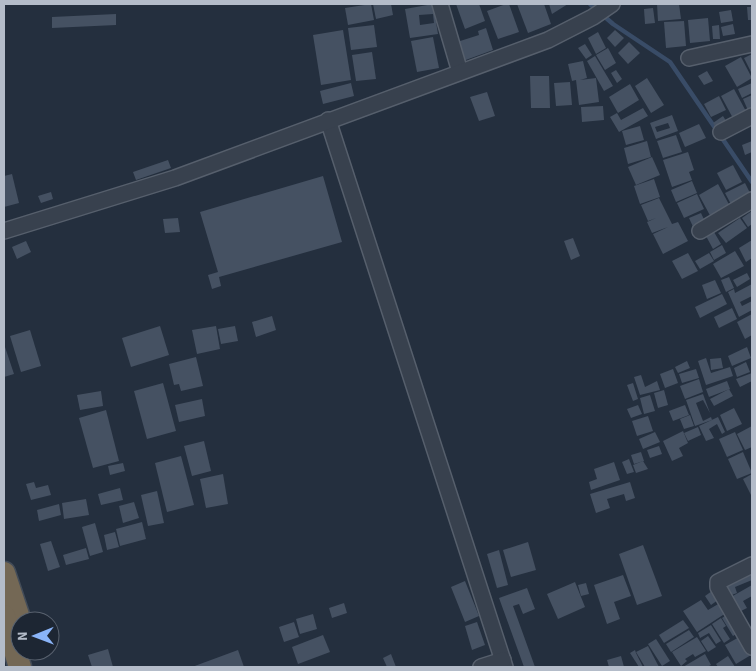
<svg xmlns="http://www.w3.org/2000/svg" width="756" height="671" font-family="'Source Sans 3',sans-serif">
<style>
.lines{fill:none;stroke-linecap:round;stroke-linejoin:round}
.stream{stroke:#394c67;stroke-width:4.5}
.building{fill:#455162;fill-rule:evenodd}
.minor-casing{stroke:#565f6c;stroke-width:18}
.highway-casing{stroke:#434c59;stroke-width:25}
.minor{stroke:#38414e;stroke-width:15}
.highway{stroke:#746855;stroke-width:22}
</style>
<rect width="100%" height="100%" fill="#242f3e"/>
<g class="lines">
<path class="stream" d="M590 4 613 24 670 62 752 182"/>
</g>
<g class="building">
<path d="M371 4 374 20 348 25 345 8Z"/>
<path d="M373 4H391L393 15 376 19Z"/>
<path d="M433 4 438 34 410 38 405 9ZM433 14 434 23 420 25 419 15Z"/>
<path d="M456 4H479L485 21 465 29Z"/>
<path d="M506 4H509L519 32 498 39 487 11Z"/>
<path d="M517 4H544L551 24 528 33Z"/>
<path d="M549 4H568L552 14Z"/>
<path d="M657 4H679L681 19 658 21Z"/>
<path d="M747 7H752V20H748Z"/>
<path d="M653 8 655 23 645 24 644 9Z"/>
<path d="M731 10 733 21 721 23 719 12Z"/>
<path d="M116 14V25L52 28V17Z"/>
<path d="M708 18 710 41 690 43 688 20Z"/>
<path d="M684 21 686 46 666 48 664 22Z"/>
<path d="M733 24 735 34 723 36 721 27Z"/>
<path d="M374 25 377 47 351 50 348 28Z"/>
<path d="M719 25 720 39H713L712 26Z"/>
<path d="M486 28 493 50 463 61 457 42 479 35 478 31Z"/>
<path d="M343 30 351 80 321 85 313 35Z"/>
<path d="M615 30 624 38 615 47 607 38Z"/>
<path d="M598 32 606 48 596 54 588 38Z"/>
<path d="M433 37 439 68 417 72 411 41Z"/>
<path d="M629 42 640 53 628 64 618 53Z"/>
<path d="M585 44 592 55 586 59 578 48Z"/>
<path d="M608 48 616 63 605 70 596 55Z"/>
<path d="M372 52 376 79 356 81 352 55Z"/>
<path d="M752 54V74L744 58Z"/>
<path d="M595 56 613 86 604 91 587 61Z"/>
<path d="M741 57 752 78 737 87 725 66Z"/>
<path d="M583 61 587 78 580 80 596 78 599 102 579 105 576 80 572 81 568 64Z"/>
<path d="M616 70 622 79 617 83 611 73Z"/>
<path d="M707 71 713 81 704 85 698 76Z"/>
<path d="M530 76H549L550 108H531Z"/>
<path d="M647 78 664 105 651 113 635 86Z"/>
<path d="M570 82 572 105 556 106 554 83Z"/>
<path d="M351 83 354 96 323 104 320 91Z"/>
<path d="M752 83V93L742 98 738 89Z"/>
<path d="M630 84 639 100 618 113 609 97Z"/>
<path d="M734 89 748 115 735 122 721 96Z"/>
<path d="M487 92 495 116 479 121 470 97Z"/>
<path d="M752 95V114L750 115 743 99Z"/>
<path d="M719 96 726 110 711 117 704 104Z"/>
<path d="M603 106 604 120 582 122 581 107Z"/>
<path d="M643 108 648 116 619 132 610 117 617 113 621 120Z"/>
<path d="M672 115 678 131 656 139 650 123ZM668 123 670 128 657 132 655 127Z"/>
<path d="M723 116 728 124 718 131 713 123Z"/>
<path d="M699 124 706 138 685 147 679 133Z"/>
<path d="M640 126 644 140 626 145 622 131Z"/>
<path d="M676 135 682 152 663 158 657 141Z"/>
<path d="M647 141 651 157 628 164 624 148Z"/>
<path d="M752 141V152L745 155 742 145Z"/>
<path d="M688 152 694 170 689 172 692 180 672 187 663 160Z"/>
<path d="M652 157 660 175 636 185 628 167Z"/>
<path d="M168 160 171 168 136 180 133 172Z"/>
<path d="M733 165 742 182 726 190 717 173Z"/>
<path d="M12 174 19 203 4 207V176Z"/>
<path d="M323 176 342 242 219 277 221 286 212 289 208 275 218 272 200 212Z"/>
<path d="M654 179 660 197 640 204 634 186Z"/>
<path d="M692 181 697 193 676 202 671 190Z"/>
<path d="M745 183 752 197 733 208 725 193Z"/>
<path d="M718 184 732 210 713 221 699 195Z"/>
<path d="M51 192 53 199 41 203 38 196Z"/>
<path d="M697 194 704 209 684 218 677 203Z"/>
<path d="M659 198 672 224 678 222 688 241 663 254 653 234 668 227 652 233 647 222 656 218 648 221 641 205Z"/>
<path d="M752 211V224L748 227 742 218Z"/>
<path d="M701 213 707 226 695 231 689 218Z"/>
<path d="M178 218 180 232 165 233 163 219Z"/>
<path d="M740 218 747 228 726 243 718 233Z"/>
<path d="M714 232 721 244 713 249 706 236Z"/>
<path d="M573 238 580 256 571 260 564 241Z"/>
<path d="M752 240V258L746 262 739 248Z"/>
<path d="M26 241 31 252 17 259 12 247Z"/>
<path d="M722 245 726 253 714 260 710 252Z"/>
<path d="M735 251 744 266 721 278 713 264Z"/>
<path d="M688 253 698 271 682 279 672 261Z"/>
<path d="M709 253 714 261 700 269 695 261Z"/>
<path d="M747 273 750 279 737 287 733 280Z"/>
<path d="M729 277 734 288 726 292 721 280Z"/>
<path d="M715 280 721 293 707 299 702 285Z"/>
<path d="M752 284V296L740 302 742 306 752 301V310L739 317 728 292 734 289 735 293Z"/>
<path d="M722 294 727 304 700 318 695 307Z"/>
<path d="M732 308 737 319 719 328 714 317Z"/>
<path d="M752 314V335L745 339 737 322Z"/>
<path d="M272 316 276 330 256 337 252 322Z"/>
<path d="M160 326 169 355 131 367 122 338Z"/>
<path d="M216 326 220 349 197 354 192 330Z"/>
<path d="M235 326 238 341 221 344 218 329Z"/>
<path d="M30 330 41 366 21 372 10 336Z"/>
<path d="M4 344 14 374 4 377Z"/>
<path d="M747 347 751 358 732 366 728 356Z"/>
<path d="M196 357 203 386 181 391 179 384 174 385 169 364Z"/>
<path d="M706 358 711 373 730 367 733 376 706 385 698 361Z"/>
<path d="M721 358 723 368 711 370 710 359Z"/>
<path d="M687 361 690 368 678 373 675 367Z"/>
<path d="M746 362 750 372 737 377 734 368Z"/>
<path d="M673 369 678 383 665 388 660 374Z"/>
<path d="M696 369 699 378 682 383 679 374Z"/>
<path d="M752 373V381L740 387 736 379Z"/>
<path d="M641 375 645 387 657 381 660 390 640 395 634 377Z"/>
<path d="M699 379 703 392 685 399 680 386Z"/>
<path d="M727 381 730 389 709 397 706 389Z"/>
<path d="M163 383 176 431 147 439 134 391Z"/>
<path d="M633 383 638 399 633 401 627 385Z"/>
<path d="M729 389 733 396 714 406 710 399Z"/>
<path d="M664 390 668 405 658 408 654 393Z"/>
<path d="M101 391 103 406 80 410 77 395Z"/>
<path d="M703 394 710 413 703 400 696 403 703 421 711 417 712 420 695 426 686 400Z"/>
<path d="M650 395 655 411 644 414 640 398Z"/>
<path d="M202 399 205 416 179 422 175 405Z"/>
<path d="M638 405 642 414 631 418 627 409Z"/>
<path d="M685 405 689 415 673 421 669 411Z"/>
<path d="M734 408 742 424 727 431 720 415Z"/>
<path d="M106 410 119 461 93 468 79 418Z"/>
<path d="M690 415 694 426 684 429 680 419Z"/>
<path d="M648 416 653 431 637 436 632 421Z"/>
<path d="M718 417 725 432 722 434 717 424 709 429 714 438 706 441 699 426Z"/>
<path d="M752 426V447L745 450 737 434Z"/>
<path d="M698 427 701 435 688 441 684 433Z"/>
<path d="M683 431 688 443 679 448 683 456 672 461 663 441Z"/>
<path d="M655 432 660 442 643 449 639 439Z"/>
<path d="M735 432 743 450 727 457 719 439Z"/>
<path d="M204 441 211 471 192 476 184 446Z"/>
<path d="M659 446 662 454 650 458 647 450Z"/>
<path d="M641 452 644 461 634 464 631 455Z"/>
<path d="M743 452 752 473 737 479 728 459Z"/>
<path d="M181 456 194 505 167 512 155 463Z"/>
<path d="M629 459 634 472 627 474 622 462Z"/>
<path d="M643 461 648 469 636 473 633 465Z"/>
<path d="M614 462 620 480 591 490 589 482 597 479 594 469Z"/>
<path d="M123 463 125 471 110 475 108 466Z"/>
<path d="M223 474 228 504 206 508 200 479Z"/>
<path d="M752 474V497L743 479Z"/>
<path d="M34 482 36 488 48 485 51 495 31 500 26 484Z"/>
<path d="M630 482 635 498 626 501 624 494 607 499 610 508 596 513 590 494Z"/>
<path d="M120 488 123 500 101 505 98 494Z"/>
<path d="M157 491 164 523 148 526 141 495Z"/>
<path d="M86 499 89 515 64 519 62 503Z"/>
<path d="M134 502 139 518 123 523 119 506Z"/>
<path d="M59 504 61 515 39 521 37 510Z"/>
<path d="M142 522 146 539 120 546 116 529Z"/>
<path d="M95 523 103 552 90 556 82 527Z"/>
<path d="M115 532 119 547 107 550 104 535Z"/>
<path d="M51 541 60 567 48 571 40 544Z"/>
<path d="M528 542 536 570 511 577 503 550Z"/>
<path d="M643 545 662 596 637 605 619 554Z"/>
<path d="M86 548 89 559 66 565 63 555Z"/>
<path d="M499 550 508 585 497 588 487 554Z"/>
<path d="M752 572V580L735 587 737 593 729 596 722 580Z"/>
<path d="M623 575 631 596 614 602 620 619 607 624 594 585Z"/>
<path d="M465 581 479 616 465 622 451 587Z"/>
<path d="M575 582 585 607 558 619 547 594Z"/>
<path d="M586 583 589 594 581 596 578 585Z"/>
<path d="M752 585V596L743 601 747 608 739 612 731 597Z"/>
<path d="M527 588 535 609 523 614 519 604 513 606 535 667H524L499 598Z"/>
<path d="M712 591 718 600 711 605 705 596Z"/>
<path d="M701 600 708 610 720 603 726 613 697 632 683 611Z"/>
<path d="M344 603 347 613 332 618 329 608Z"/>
<path d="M313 614 317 629 300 634 296 619Z"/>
<path d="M728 614 740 632 733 636 722 618Z"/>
<path d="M721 618 726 626 723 628 730 639 724 643 712 624Z"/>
<path d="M683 620 689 628 664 643 659 635Z"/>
<path d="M294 622 299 637 284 642 279 627Z"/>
<path d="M477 622 485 645 472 650 465 626Z"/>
<path d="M711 625 721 641 716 644 709 633 700 638 698 633Z"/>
<path d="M689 630 694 637 671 652 666 644Z"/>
<path d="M323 635 330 652 298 664 292 647Z"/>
<path d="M708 636 716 647 708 652 701 641Z"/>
<path d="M741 636 751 655 736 664 725 645Z"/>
<path d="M697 637 706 651 695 657 693 654 685 659 687 661 681 666 672 652Z"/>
<path d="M656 639 670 661 662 666 648 644Z"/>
<path d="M648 646 659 667H645L636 652Z"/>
<path d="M108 649 113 667H92L88 655Z"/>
<path d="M238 650 244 667H192Z"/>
<path d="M635 650 636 653 643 667H639L630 653Z"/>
<path d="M391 654 396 667H387L383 658Z"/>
<path d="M705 654 711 665 707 667H683Z"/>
<path d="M621 656 624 667H609L607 660Z"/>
<path d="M728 656 735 667H718L716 664Z"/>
</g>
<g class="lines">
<g class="minor-casing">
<g id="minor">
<path d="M440 4 460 72"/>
<path d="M689 58 752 44"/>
<path d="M328 120 505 667"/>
<path d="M721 132 752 116"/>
<path d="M4 231 175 178 548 40 593 17 612 4"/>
<path d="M700 231 752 200"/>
<path d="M752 565 718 582V587L752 647"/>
<path d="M481 667 503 660"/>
</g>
</g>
<g class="highway-casing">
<g id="highway">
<path d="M4 573 20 621"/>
<path d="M4 616 20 667"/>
</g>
</g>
<use href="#minor" class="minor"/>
<use href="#highway" class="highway"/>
</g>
<rect width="756" height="671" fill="none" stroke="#b4bcc9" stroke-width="10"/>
<g transform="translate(35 636) rotate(269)"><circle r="24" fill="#1d2633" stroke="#59626f"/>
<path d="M0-4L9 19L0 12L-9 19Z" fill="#8ab4f8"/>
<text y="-8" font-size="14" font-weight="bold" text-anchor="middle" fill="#b4bcc9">N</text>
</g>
</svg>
